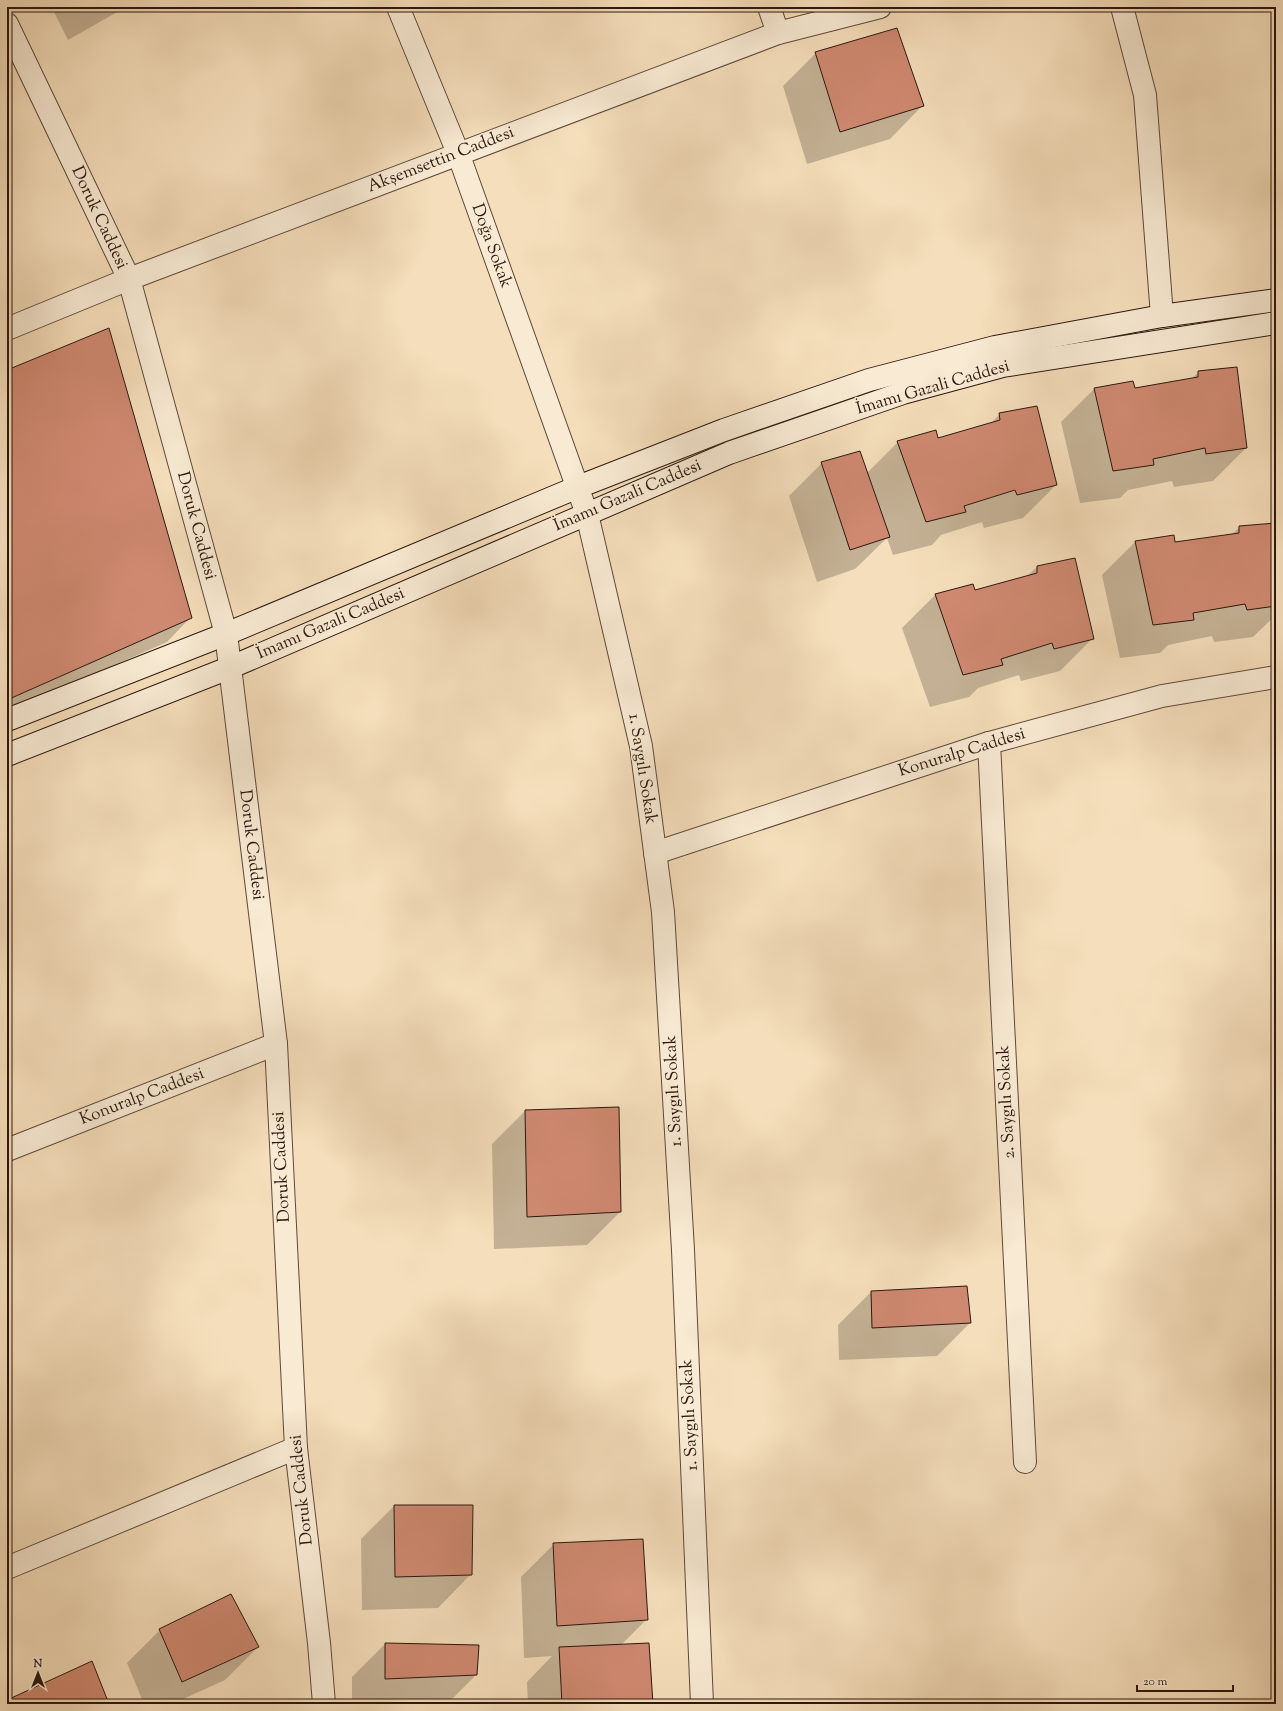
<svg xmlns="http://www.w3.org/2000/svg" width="1283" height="1711" font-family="'Sorts Mill Goudy',serif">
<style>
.shadow{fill:#0003}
.building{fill:#cf8971;stroke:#2c170e}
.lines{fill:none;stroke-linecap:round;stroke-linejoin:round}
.minor-casing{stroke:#5e4939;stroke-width:24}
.secondary-casing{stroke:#2c170e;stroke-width:24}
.minor{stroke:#f8ead3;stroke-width:22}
.secondary{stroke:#f8ead3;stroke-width:22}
.labels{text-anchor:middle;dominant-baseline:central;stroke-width:3;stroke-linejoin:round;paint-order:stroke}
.street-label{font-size:17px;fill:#2c170e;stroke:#f8ead3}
</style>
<rect width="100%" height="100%" fill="#f5debb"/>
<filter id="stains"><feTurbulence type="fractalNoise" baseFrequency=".005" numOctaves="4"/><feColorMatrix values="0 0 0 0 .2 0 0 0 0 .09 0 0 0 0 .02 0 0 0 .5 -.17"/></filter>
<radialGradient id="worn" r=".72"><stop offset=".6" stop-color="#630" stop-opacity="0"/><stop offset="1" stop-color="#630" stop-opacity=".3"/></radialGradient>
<g class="shadow">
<path d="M56 7H126L68 40 53 10Z"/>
<path d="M816 53 923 105 890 139 807 164 783 86Z"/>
<path d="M1236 368 1246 448 1213 481 1174 487 1172 481 1128 490 1120 498 1080 503 1061 422 1094 389H1134L1190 380 1199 372Z"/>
<path d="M7 371 190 618 167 642 7 712Z"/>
<path d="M1000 414 1056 485 1023 518 984 528 982 522 941 535 932 545 893 555 887 538 855 569 817 582 789 496 822 463 867 473 898 442 937 439 990 424Z"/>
<path d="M1276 524V615L1253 637 1214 642 1212 636 1168 645 1160 653 1120 658 1102 575 1135 542 1173 537 1175 544 1231 535 1240 527Z"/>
<path d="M1037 567 1093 638 1060 671 1021 681 1019 675 978 688 969 697 930 707 902 628 935 595 973 585 975 592 1026 577Z"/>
<path d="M525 1111 620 1212 587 1245 494 1249 492 1144Z"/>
<path d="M967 1287 970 1323 937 1356 839 1360 838 1325 871 1292Z"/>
<path d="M394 1506 471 1574 438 1608 362 1610 361 1539Z"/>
<path d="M554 1544 647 1619 620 1646 652 1704H528L527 1682 552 1656 524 1658 521 1577Z"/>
<path d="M160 1630 258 1647 225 1680 172 1704H144L127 1663Z"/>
<path d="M385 1644 476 1675 447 1704H352V1677Z"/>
</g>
<g class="building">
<path d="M897 28 924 106 840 132 815 52Z"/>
<path d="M109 328 192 618 7 700V370Z"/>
<path d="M1237 367 1247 448 1206 454 1205 448 1153 459 1154 465 1113 471 1094 388 1133 381 1135 388 1198 377V371Z"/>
<path d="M1037 406 1057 485 1017 495 1015 490 964 506 966 512 926 522 897 441 936 430 938 438 1000 420 999 413Z"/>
<path d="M860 451 890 537 850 550 821 462Z"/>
<path d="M1276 523V606L1247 610 1245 604 1193 613 1194 620 1153 625 1135 541 1174 535 1175 542 1239 533V526Z"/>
<path d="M1075 558 1094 639 1054 649 1052 643 1001 659 1003 665 963 675 935 594 973 584 975 590 1037 573V566Z"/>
<path d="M619 1107 621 1212 527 1217 525 1110Z"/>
<path d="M967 1286 971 1323 872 1328 871 1291Z"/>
<path d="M394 1505H473L472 1575 395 1577Z"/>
<path d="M643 1539 648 1620 557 1626 553 1543Z"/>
<path d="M231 1594 259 1647 182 1682 159 1629Z"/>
<path d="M385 1643 479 1645 477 1675 385 1679Z"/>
<path d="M649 1643 653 1704H562L559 1647Z"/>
<path d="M92 1661 109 1704H9L7 1700Z"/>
</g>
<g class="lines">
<g class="minor-casing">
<g id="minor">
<path d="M398 7 458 153 587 514 641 746 663 912 683 1250 702 1704"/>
<path d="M769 7 778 33"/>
<path d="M1122 7 1145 95 1162 316"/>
<path d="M7 24 129 279 226 634 276 1044 296 1448 319 1643 324 1704"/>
<path d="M7 329 129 279 778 33 880 7"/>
<path d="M989 743 1025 1462"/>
<path d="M655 853 989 743 1162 696 1276 677"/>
<path d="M7 1150 276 1044"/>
<path d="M7 1568 296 1448"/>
</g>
</g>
<g class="secondary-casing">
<g id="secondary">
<path d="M7 720 226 634 578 487 724 430 869 380 995 347 1162 316 1276 300"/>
<path d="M7 755 229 668 729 453 903 393 1003 366 1276 323"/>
</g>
</g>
<use href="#minor" class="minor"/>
<use href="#secondary" class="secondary"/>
</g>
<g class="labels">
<g class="street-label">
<text transform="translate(441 160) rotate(-21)">Akşemsettin Caddesi</text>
<text transform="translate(99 218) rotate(65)">Doruk Caddesi</text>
<text transform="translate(491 246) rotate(70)">Doğa Sokak</text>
<text transform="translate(933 388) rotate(-16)">İmamı Gazali Caddesi</text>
<text transform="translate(628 496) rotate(-23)">İmamı Gazali Caddesi</text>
<text transform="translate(196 526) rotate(75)">Doruk Caddesi</text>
<text transform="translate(331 624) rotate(-23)">İmamı Gazali Caddesi</text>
<text transform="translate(962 753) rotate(-17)">Konuralp Caddesi</text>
<text transform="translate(642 769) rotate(81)">1. Saygılı Sokak</text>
<text transform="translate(251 845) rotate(83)">Doruk Caddesi</text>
<text transform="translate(674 1091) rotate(-93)">1. Saygılı Sokak</text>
<text transform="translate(142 1097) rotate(-21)">Konuralp Caddesi</text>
<text transform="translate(1007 1102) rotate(-93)">2. Saygılı Sokak</text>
<text transform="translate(282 1167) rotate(-93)">Doruk Caddesi</text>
<text transform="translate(690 1415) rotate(-93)">1. Saygılı Sokak</text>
<text transform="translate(302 1490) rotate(-96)">Doruk Caddesi</text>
</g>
</g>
<rect width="1283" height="1711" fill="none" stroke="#f5debb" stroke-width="24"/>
<rect x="8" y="8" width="1267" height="1695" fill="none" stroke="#2c170e" stroke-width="2"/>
<rect x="12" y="12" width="1259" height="1687" fill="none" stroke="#2c170e"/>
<g transform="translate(38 1673)" stroke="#f8ead3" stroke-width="3" paint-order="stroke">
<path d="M0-3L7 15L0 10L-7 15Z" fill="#2c170e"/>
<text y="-6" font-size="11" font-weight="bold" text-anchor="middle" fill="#2c170e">N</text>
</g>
<path d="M1137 1685v6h96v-6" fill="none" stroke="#2c170e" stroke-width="2"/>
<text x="1143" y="1685" font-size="12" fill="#2c170e" stroke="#f8ead3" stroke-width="3" paint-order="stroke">20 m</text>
<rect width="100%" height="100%" filter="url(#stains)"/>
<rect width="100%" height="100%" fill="url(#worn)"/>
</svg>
